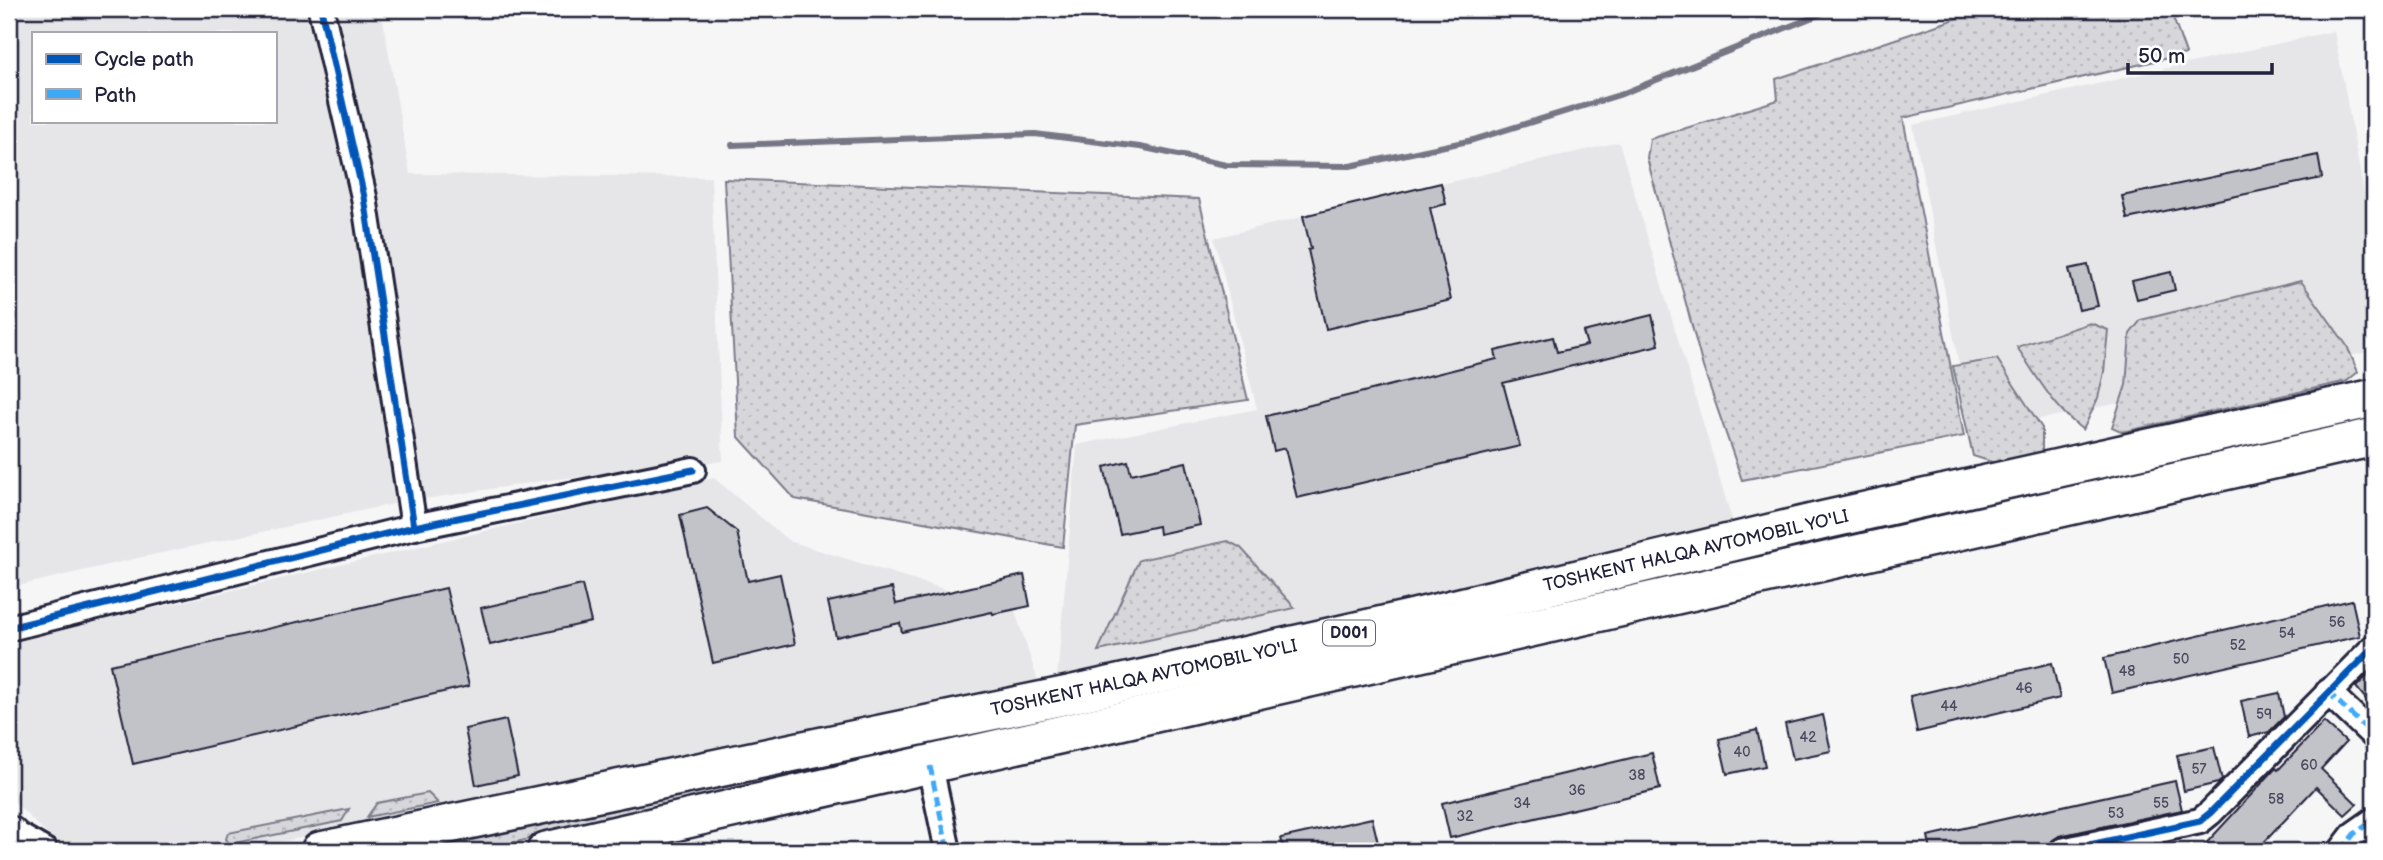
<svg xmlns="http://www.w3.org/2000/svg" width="2383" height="860" font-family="'Balsamiq Sans',sans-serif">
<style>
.built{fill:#e6e6e9;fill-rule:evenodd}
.green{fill:url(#green-dots);stroke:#7c7c8b;stroke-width:2}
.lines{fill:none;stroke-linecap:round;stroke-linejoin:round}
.stream{stroke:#767685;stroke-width:6}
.building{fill:#c2c2c9;stroke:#22223b;stroke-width:2}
.minor-casing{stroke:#22223b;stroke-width:30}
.highway-casing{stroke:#22223b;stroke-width:42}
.minor{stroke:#fff;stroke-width:24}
.highway{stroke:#fff;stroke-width:37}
.quiet{stroke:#3fa9f5;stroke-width:5;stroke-dasharray:10 5;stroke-linecap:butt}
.cycleway-casing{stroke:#fff;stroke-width:11}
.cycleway{stroke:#0057b8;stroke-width:7}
.labels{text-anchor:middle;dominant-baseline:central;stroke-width:6;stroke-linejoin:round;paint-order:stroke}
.number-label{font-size:14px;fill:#4a4a5e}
.shield{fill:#fff;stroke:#646476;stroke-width:2}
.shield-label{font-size:16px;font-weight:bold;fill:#22223b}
.street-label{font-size:18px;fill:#22223b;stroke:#fff}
</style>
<defs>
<pattern id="green-dots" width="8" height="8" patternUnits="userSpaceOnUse" patternTransform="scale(1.75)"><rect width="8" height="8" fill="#d7d7db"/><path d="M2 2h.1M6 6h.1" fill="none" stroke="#b8b8bd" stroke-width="1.8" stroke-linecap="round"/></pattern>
</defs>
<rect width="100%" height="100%" fill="#f6f6f7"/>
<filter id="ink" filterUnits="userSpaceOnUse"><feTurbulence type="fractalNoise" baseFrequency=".0143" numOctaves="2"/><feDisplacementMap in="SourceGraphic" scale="14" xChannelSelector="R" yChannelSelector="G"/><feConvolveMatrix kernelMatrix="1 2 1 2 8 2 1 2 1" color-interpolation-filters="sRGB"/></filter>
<g filter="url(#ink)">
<g class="built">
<path d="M9 9H381L410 174 711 177 723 461 549 480 393 504 138 558 9 588ZM33 33H275V121H33Z"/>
<path d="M2334 31 2374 247V351L1972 433 1913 125Z"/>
<path d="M1619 142 1733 523 1057 679 1077 445 1257 409 1214 238Z"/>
<path d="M714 478 789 541 1015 611 1039 684 238 851H65L9 797V642Z"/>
</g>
<g class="green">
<path d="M1985 9H2170L2186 54 1903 118 1964 436 1742 480 1703 367 1647 158 1650 139 1778 100 1776 79Z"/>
<path d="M724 179 1199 199 1248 400 1075 425 1063 547 795 499 738 436Z"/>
<path d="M2301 281 2347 346 2358 372 2347 381 2123 432 2112 427 2126 385 2130 334 2141 320Z"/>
<path d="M2090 323 2108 330 2104 372 2098 398 2083 430C2054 408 2037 377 2017 347Z"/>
<path d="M1997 359 2042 428V452L1995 463 1973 456 1953 366Z"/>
<path d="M2374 413V426L1900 537 1858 532Z"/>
<path d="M1228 541 1241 548 1295 608 1098 651 1139 560Z"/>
<path d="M1785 548 1763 566 475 851H415Z"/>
<path d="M428 793 438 803 367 817 377 803Z"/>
<path d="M349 809 342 821 230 844 226 839 228 833Z"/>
</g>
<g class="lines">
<path class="stream" d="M732 145 1035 134 1140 147 1226 165 1350 166 1473 140 1619 95 1833 9"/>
</g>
<g class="building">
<path d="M2318 155 2322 178 2127 219 2122 196Z"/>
<path d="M1441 183 1446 204 1430 208 1451 300 1326 329 1308 250 1311 249 1303 216Z"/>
<path d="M2088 265 2098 306 2079 310 2069 269Z"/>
<path d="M2171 272 2175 290 2137 299 2132 281Z"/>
<path d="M1652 315 1659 345 1503 383 1520 446 1297 498 1285 448 1274 451 1266 416 1497 359 1495 351 1553 337 1557 352 1587 345 1583 332Z"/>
<path d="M1128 461 1131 474 1186 462 1200 525 1159 534 1158 526 1120 534 1104 467Z"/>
<path d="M707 508 737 532 748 581 780 574 795 644 713 663 680 515Z"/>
<path d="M1024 575 1030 606 993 614 992 612 902 632 900 623 836 637 828 602 892 588 896 604Z"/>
<path d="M582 585 591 622 490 645 481 608Z"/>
<path d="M446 588 469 686 133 764 110 665Z"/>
<path d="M2352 600 2360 636 2112 693 2104 658Z"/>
<path d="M2052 663 2060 698 1917 732 1910 696Z"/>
<path d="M2374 669V709L2356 687Z"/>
<path d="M2279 693 2284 717 2269 732 2249 737 2241 701Z"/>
<path d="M1823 715 1831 751 1793 759 1785 724Z"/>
<path d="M506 720 518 776 476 785 465 729Z"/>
<path d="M2324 722 2346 742 2321 769 2357 804 2345 815 2316 787 2256 851H2199L2276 768 2278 770Z"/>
<path d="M1757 730 1765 766 1727 774 1719 739Z"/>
<path d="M2214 747 2222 780 2218 783 2184 791 2177 755Z"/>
<path d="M1652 753 1660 789 1450 838 1442 803Z"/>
<path d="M2175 781 2182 810 2059 836 2052 841 2048 847 2030 851H1931L1928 836Z"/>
<path d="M1372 818 1380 851H1284L1281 838Z"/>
</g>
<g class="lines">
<g class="minor-casing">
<g id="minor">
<path d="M321 9 364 197 414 527"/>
<path d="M9 628 414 527 693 470"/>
<path d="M2328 692 2374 736"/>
<path d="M930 766 948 851"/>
<path d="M9 830 45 851"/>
<path d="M2062 851 2200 821 2210 813 2374 647"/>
<path d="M2341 851 2354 834 2374 820"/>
</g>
</g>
<g class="highway-casing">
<g id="highway">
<path d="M9 835 13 851"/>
<path d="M320 851 1068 695 1410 619 1825 520 2374 398"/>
<path d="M546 851 2374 437"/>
</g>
</g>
<use href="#minor" class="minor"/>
<use href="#highway" class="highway"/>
<g class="quiet">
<path d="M2328 692 2374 736"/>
<path d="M930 766 948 851"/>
<path d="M2341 851 2354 834 2374 820"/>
</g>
<g class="cycleway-casing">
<g id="cycleway">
<path d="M321 9 364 197 414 527"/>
<path d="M9 628 414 527 693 470"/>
<path d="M2062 851 2200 821 2210 813 2374 647"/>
</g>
</g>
<use href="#cycleway" class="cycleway"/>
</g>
</g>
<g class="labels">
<g class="number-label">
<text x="2337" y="622">56</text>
<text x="2287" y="633">54</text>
<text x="2238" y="645">52</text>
<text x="2181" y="659">50</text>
<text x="2127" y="671">48</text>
<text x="2024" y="688">46</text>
<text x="1949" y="706">44</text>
<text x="2264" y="714">59</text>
<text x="1808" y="737">42</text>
<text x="1742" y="752">40</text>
<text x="2309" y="765">60</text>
<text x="2199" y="769">57</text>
<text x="1637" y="775">38</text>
<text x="1577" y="790">36</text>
<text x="2276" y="799">58</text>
<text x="1522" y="803">34</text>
<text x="2161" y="803">55</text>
<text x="2116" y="813">53</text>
<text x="1465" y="816">32</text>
</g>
<rect class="shield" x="1323" y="620.5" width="52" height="25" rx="5"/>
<g class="shield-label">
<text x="1349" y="633">D001</text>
</g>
<g class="street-label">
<text transform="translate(1696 551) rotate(-13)">TOSHKENT HALQA AVTOMOBIL YO'LI</text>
<text transform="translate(1144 678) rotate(-12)">TOSHKENT HALQA AVTOMOBIL YO'LI</text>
</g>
</g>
<rect width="2383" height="860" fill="none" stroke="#fff" stroke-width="35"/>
<rect x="18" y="18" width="2348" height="825" fill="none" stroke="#22223b" stroke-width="2.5" filter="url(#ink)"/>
<rect x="32" y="32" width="245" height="91" fill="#ffffff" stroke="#a7a7b1" stroke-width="2"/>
<rect x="46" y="54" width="35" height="10" fill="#0057b8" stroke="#a7a7b1" stroke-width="2"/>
<text x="94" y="66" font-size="21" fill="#22223b">Cycle path</text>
<rect x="46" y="89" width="35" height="10" fill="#3fa9f5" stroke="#a7a7b1" stroke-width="2"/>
<text x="94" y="102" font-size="21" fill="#22223b">Path</text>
<path d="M2128 63v10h144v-10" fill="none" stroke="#22223b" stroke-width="3.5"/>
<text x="2138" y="63" font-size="21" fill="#22223b" stroke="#ffffff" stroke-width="5" paint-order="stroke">50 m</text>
</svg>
